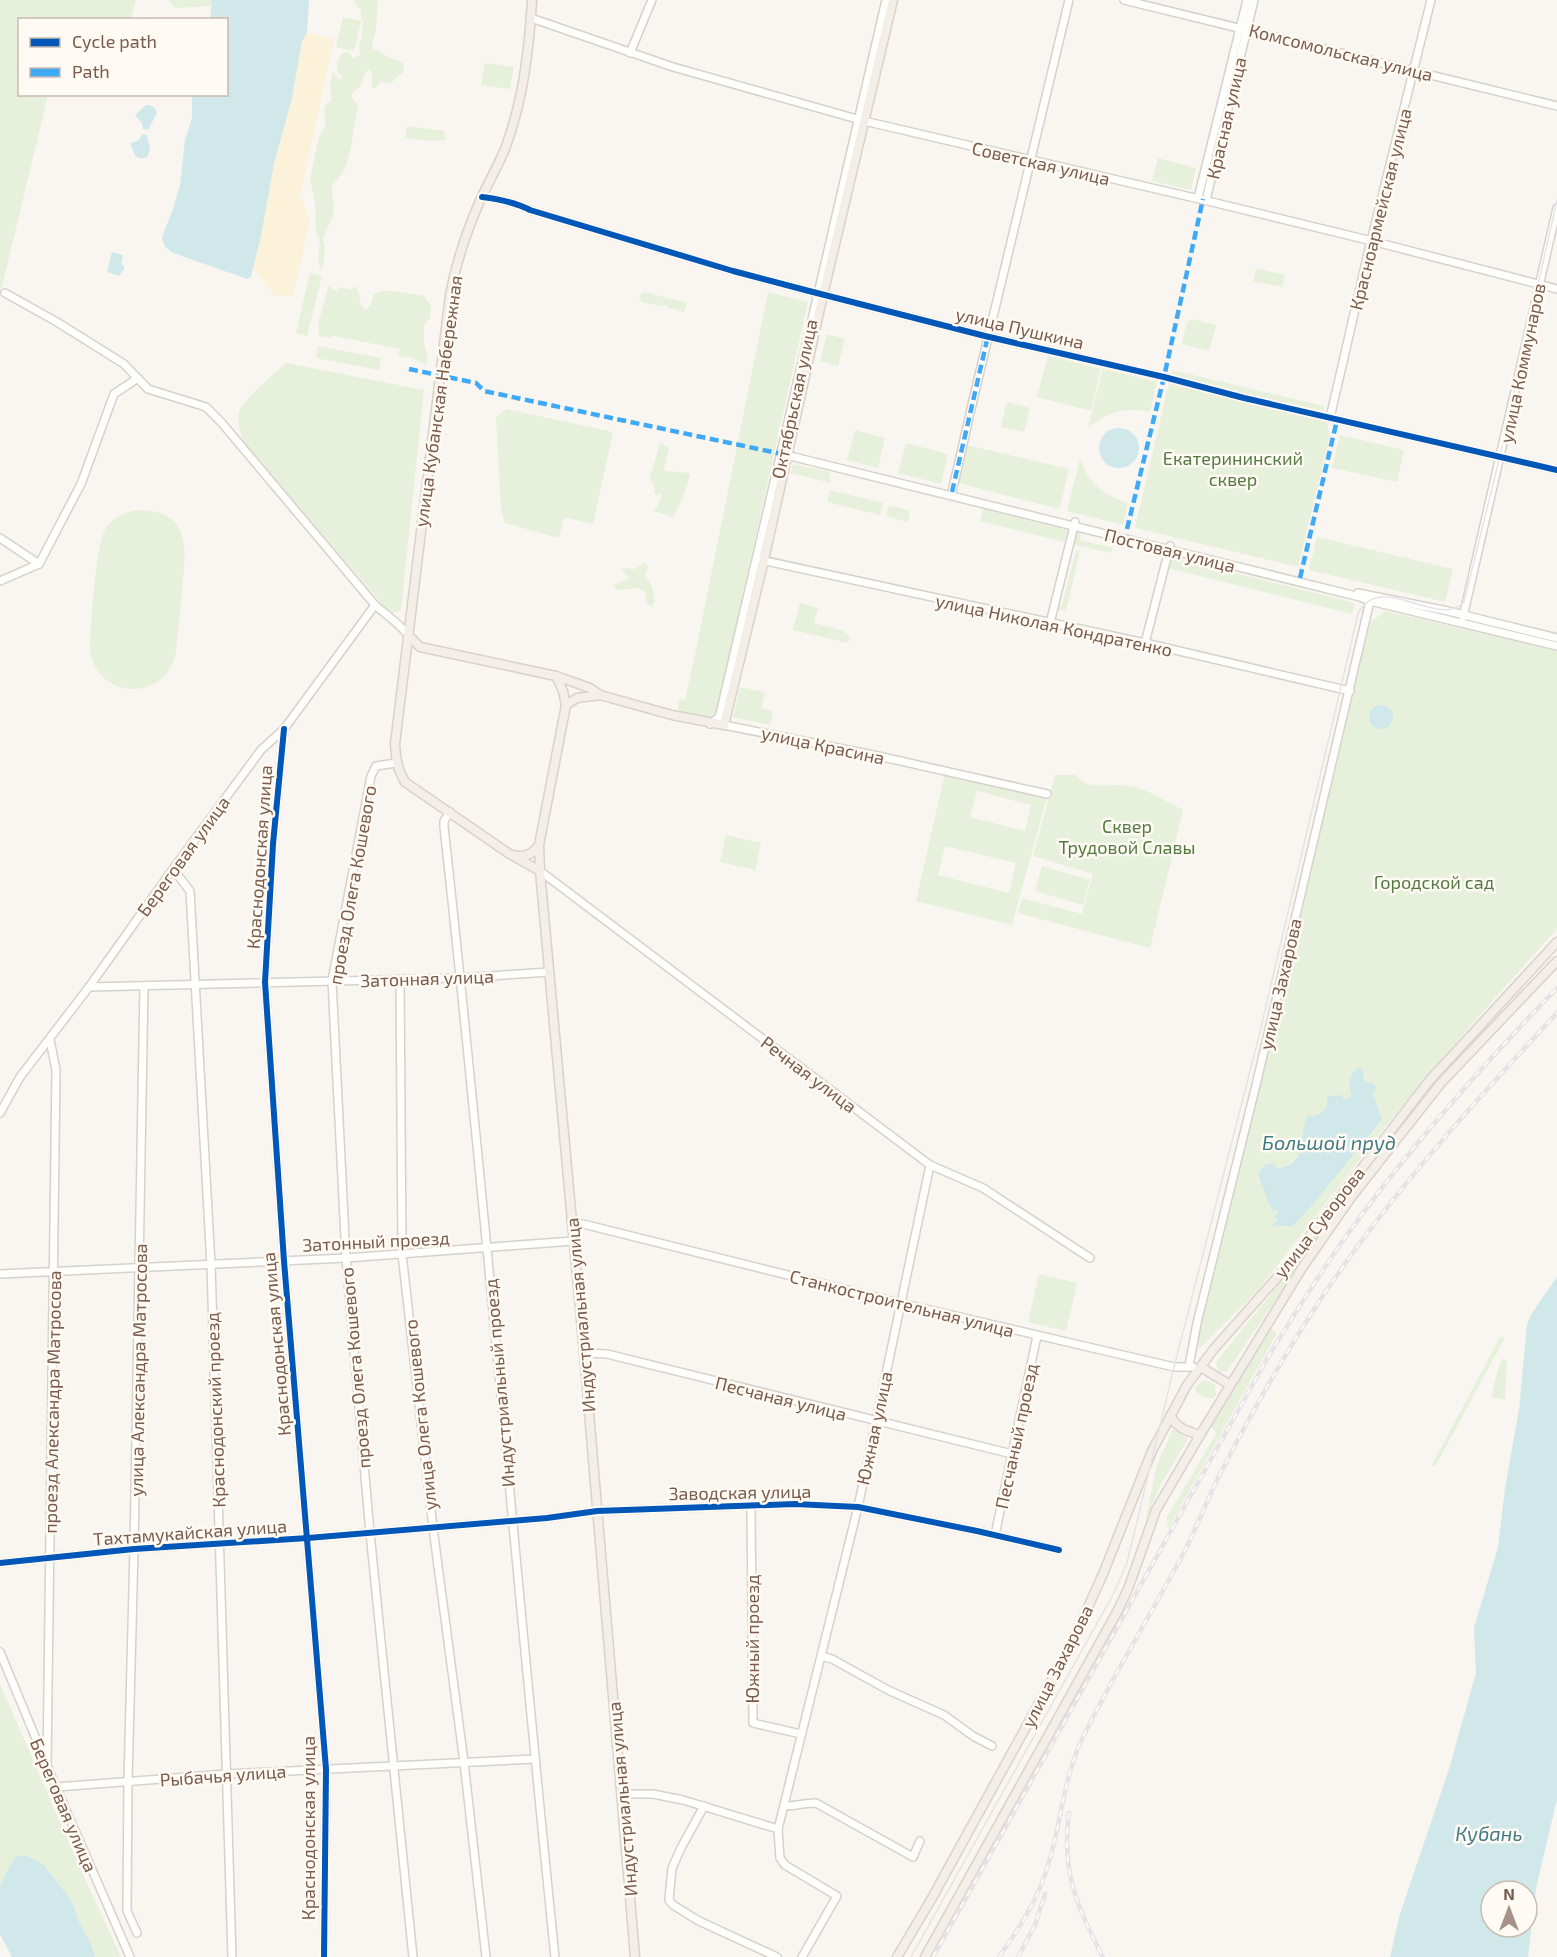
<svg xmlns="http://www.w3.org/2000/svg" width="1557" height="1957" font-family="'Exo 2',sans-serif">
<style>
.green{fill:#e7f0db;fill-rule:evenodd}
.sand{fill:#fbf2d9}
.water{fill:#d0e8ea;fill-rule:evenodd}
.lines{fill:none;stroke-linecap:round;stroke-linejoin:round}
.minor-casing{stroke:#d7d1cb;stroke-width:10}
.major-casing{stroke:#dad1cc;stroke-width:11}
.minor{stroke:#fefefd;stroke-width:7}
.major{stroke:#f3eee8;stroke-width:8}
.tram{stroke:#e6e3e7;stroke-width:1.5}
.rail-casing{stroke:#e6e3e7;stroke-width:4.5}
.rail{stroke:#fffaf3;stroke-width:2;stroke-dasharray:7;stroke-linecap:butt}
.quiet{stroke:#3fa9f5;stroke-width:4.5;stroke-dasharray:9 4.5;stroke-linecap:butt}
.cycleway-casing{stroke:#fffaf3;stroke-width:10}
.cycleway{stroke:#0057b8;stroke-width:6}
.labels{text-anchor:middle;dominant-baseline:central;stroke-width:5;stroke-linejoin:round;paint-order:stroke}
.street-label{font-size:18px;fill:#7a5c4d;stroke:#fffaf3}
.park-label{font-size:18px;fill:#537a41;stroke:#fffaf3}
.water-label{font-size:20px;font-style:italic;fill:#437c86;stroke:#fffaf3}
</style>
<rect width="100%" height="100%" fill="#f9f5f0"/>
<g class="green">
<path d="M0 0H136L131 19 20 20V94L48 95 0 295Z"/>
<path d="M169 0H212L211 6 175 8Z"/>
<path d="M355 0H378L376 29 372 45 373 49C380 50 380 52 386 56 392 60 398 59 404 64L403 72 390 84 381 81 375 88H372V73L369 69C360 77 367 85 352 93V97L358 105C353 126 353 149 345 168 342 177 335 180 331 188L334 203 333 215 323 239 325 247 323 267 320 269 318 259 320 241 316 232 315 203 310 178 320 133C329 127 324 117 324 107L331 101C332 91 328 83 333 72L338 79H341L342 76 337 71C337 63 338 58 344 52H349L353 59 360 55 359 44 362 37 363 23 361 16V10L354 2Z"/>
<path d="M343 17 361 21 354 51 336 47Z"/>
<path d="M485 63 514 67 510 89 481 85Z"/>
<path d="M407 126 444 131 445 140 431 141 405 138Z"/>
<path d="M1158 158 1196 168 1191 190 1152 181Z"/>
<path d="M1256 268 1285 275 1282 287 1253 281Z"/>
<path d="M310 273 322 276 307 336 296 333Z"/>
<path d="M329 285 333 290 337 292 340 287 351 290 355 286C361 293 358 304 365 310L371 305 374 294 383 291H394L424 296 431 306 430 318 424 325V343L428 359 426 365 412 358 398 356 400 349 333 336 330 338 319 336 318 325Z"/>
<path d="M644 292 687 303 684 312 668 308V306L663 305 660 306 642 302 639 296Z"/>
<path d="M768 292 808 302 716 714 708 718 681 712 678 709 679 699 685 700 695 655Z"/>
<path d="M1192 319 1216 325 1209 351 1182 344 1187 322Z"/>
<path d="M827 334 845 339 838 366 820 361Z"/>
<path d="M318 346 381 358 379 370 316 358Z"/>
<path d="M1048 356 1101 369 1091 411 1037 397Z"/>
<path d="M286 363 424 390 401 610 391 614 245 445C242 436 236 423 239 412 242 401 276 372 286 363Z"/>
<path d="M1103 369 1157 382 1150 412C1126 406 1106 412 1088 428Z"/>
<path d="M1172 370 1323 406 1330 436 1298 567 1135 528Z"/>
<path d="M1007 402 1030 408 1024 432 1001 427Z"/>
<path d="M507 409 613 432 593 524 564 517 559 538 505 523 501 509 496 417Z"/>
<path d="M855 430 885 438 878 468 847 460Z"/>
<path d="M1340 435 1404 450 1397 482 1332 468Z"/>
<path d="M660 443 669 447 664 469 665 471 689 473 690 475 683 498 673 517 653 511 657 508 662 495 661 493 658 495 654 493 655 488 650 478Z"/>
<path d="M906 443 948 454 941 484 898 473Z"/>
<path d="M967 445 1069 469 1059 509 958 483Z"/>
<path d="M1080 459C1088 483 1104 496 1128 503L1123 525 1067 511Z"/>
<path d="M793 464 829 472 831 483 791 473Z"/>
<path d="M830 490 883 503 880 515 827 502Z"/>
<path d="M889 505 910 511 908 522 886 516Z"/>
<path d="M983 509 1067 530 1064 542 980 521Z"/>
<path d="M138 510C193 510 186 552 182 591 180 612 178 632 176 652 166 706 89 699 90 643 92 619 95 545 106 528 114 517 125 512 138 510Z"/>
<path d="M1074 531 1081 533 1080 540 1113 548 1111 553 1071 544Z"/>
<path d="M1317 537 1453 569 1445 602 1309 570Z"/>
<path d="M1076 550 1080 551 1066 611 1056 609 1057 604 1062 605Z"/>
<path d="M1171 557 1355 603 1352 614 1168 568Z"/>
<path d="M644 563 648 567 645 575 652 586 655 601 652 607 647 603 645 592 639 588 617 590 614 585 629 578 621 568 635 569Z"/>
<path d="M800 603 818 608 814 623 845 631 844 634 850 636 848 643 793 630Z"/>
<path d="M1386 611 1557 651V929L1471 1025 1389 1122 1259 1289 1200 1348 1197 1345 1370 622ZM1364 1074 1365 1083 1373 1093 1382 1121 1316 1201 1293 1226 1273 1225C1277 1221 1280 1216 1277 1210L1273 1212 1270 1203H1267C1267 1191 1258 1183 1259 1171L1273 1164 1278 1168 1284 1167 1290 1164 1301 1151 1303 1129 1313 1115 1321 1114 1327 1107V1099L1339 1095 1346 1100 1351 1098Z"/>
<path d="M740 687 765 692 761 708 773 711 770 725 733 717Z"/>
<path d="M945 773 1047 797 1012 925 916 901ZM977 791 1031 805 1025 831 970 817ZM945 846 1016 863 1009 893 938 875Z"/>
<path d="M1055 775H1076C1087 790 1105 784 1121 785 1144 786 1163 800 1183 810L1150 948 1018 913 1022 898 1082 914 1093 874 1033 856Z"/>
<path d="M726 835 761 843 755 870 720 862Z"/>
<path d="M1042 866 1090 880 1083 905 1035 891Z"/>
<path d="M1320 1230 1322 1232 1230 1367 1226 1372 1219 1371 1216 1363 1218 1359 1260 1308Z"/>
<path d="M1039 1274 1077 1283 1066 1331 1028 1322Z"/>
<path d="M1271 1330 1277 1333 1168 1529 1167 1517 1216 1434 1211 1425Z"/>
<path d="M1500 1337 1504 1338 1502 1343 1436 1465 1431 1467Z"/>
<path d="M1503 1359 1507 1361 1505 1400 1491 1397 1498 1369Z"/>
<path d="M1203 1381H1209L1215 1385 1216 1395 1213 1399 1206 1398 1197 1393 1195 1388 1198 1384Z"/>
<path d="M1173 1429 1188 1439 1162 1482 1145 1521 1157 1465Z"/>
<path d="M0 1684 84 1877 121 1957H95L91 1944 79 1922 72 1901 43 1864 8 1869 0 1886Z"/>
</g>
<path class="sand" d="M307 33 334 39 300 197 310 220 293 296 274 295 253 268 274 164 292 98 302 41Z"/>
<g class="water">
<path d="M212 0H309L307 33 302 41 292 98 274 164 261 236 251 277 247 279 171 252 164 245 162 237 173 209 180 185 185 140 192 118V95L226 94V20L210 19Z"/>
<path d="M146 105C152 105 155 107 157 113L148 130 143 129 142 123 135 115Z"/>
<path d="M142 134 147 135 150 150 147 157C134 162 135 152 130 144L139 140Z"/>
<path d="M112 252 123 255 121 265H124V269L119 276 107 272Z"/>
<circle cx="1119" cy="448" r="20"/>
<circle cx="1381" cy="717" r="12"/>
<path d="M1358 1068 1362 1069 1365 1083H1372L1376 1087 1375 1091 1373 1093 1382 1120 1316 1201 1293 1226H1272L1277 1220 1274 1215 1278 1213 1277 1210 1272 1212 1270 1203H1267C1267 1191 1258 1183 1259 1171L1267 1164H1273L1278 1168C1308 1165 1298 1135 1307 1117L1320 1114 1327 1107V1098L1330 1096 1342 1095 1343 1098 1346 1100 1352 1095C1348 1087 1349 1074 1358 1068Z"/>
<path d="M1557 1277V1799L1536 1888 1528 1957H1390L1400 1914 1449 1769 1476 1673 1474 1628 1498 1547 1505 1488 1519 1410 1527 1324 1532 1313ZM1491 1891H1527V1927H1491Z"/>
<path d="M16 1856H27L43 1864 72 1901 79 1922 91 1944 95 1957H12L0 1934V1886L8 1869Z"/>
</g>
<g class="lines">
<g class="minor-casing">
<g id="minor">
<path d="M1124 0 1557 106"/>
<path d="M531 18 673 67 864 121 1212 202 1372 241 1557 289"/>
<path d="M630 53 652 0"/>
<path d="M482 197C498 199 515 202 530 210L733 271 809 291 985 336 1164 377 1244 398 1557 470"/>
<path d="M1198 198 1247 0"/>
<path d="M1206 200 1254 0"/>
<path d="M5 293 57 322 124 364 148 389 206 407 221 422 375 605C386 615 399 623 408 635"/>
<path d="M970 413 1069 0"/>
<path d="M1330 418 1369 249 1431 0"/>
<path d="M782 454 1360 597 1370 601 1557 646"/>
<path d="M952 492 969 418"/>
<path d="M0 538 39 564"/>
<path d="M761 560 1145 643 1350 691"/>
<path d="M0 581 39 564 81 484 114 394 138 378"/>
<path d="M1358 593 1448 611 1557 638"/>
<path d="M1463 617 1557 208"/>
<path d="M1050 623 1075 522"/>
<path d="M1145 643 1170 546"/>
<path d="M710 724 718 718 720 714C777 476 830 238 886 0"/>
<path d="M724 725 878 756 1047 794"/>
<path d="M284 729 273 844 265 982 284 1261 326 1769 324 1957"/>
<path d="M396 763 376 766 371 776 332 981 346 1258 370 1533 413 1957"/>
<path d="M450 812 444 821V827C486 1203 516 1581 555 1957"/>
<path d="M173 869 190 891 211 1265 232 1957"/>
<path d="M540 871 930 1165 983 1188 1090 1258"/>
<path d="M400 979 402 1254 433 1528 464 1762 486 1957"/>
<path d="M89 987 460 978 549 972"/>
<path d="M0 1113 20 1077 89 987 173 869 261 750 284 729 375 605"/>
<path d="M571 1221 900 1303 1174 1367H1193"/>
<path d="M0 1274 346 1258 573 1241"/>
<path d="M584 1353 607 1354 1012 1454"/>
<path d="M1189 1366 1197 1323 1256 1085 1370 601"/>
<path d="M751 1506 753 1723 801 1734"/>
<path d="M995 1535 1037 1336"/>
<path d="M0 1563 134 1549 308 1538 547 1518 597 1511 795 1504 858 1507 977 1531 1059 1550"/>
<path d="M0 1652 56 1787 130 1957"/>
<path d="M821 1656 832 1659 888 1690 944 1715 973 1736 992 1746"/>
<path d="M47 1766 56 1070 50 1040"/>
<path d="M56 1787 227 1774 535 1759"/>
<path d="M621 1794H653L683 1800 778 1829"/>
<path d="M704 1806 681 1848 672 1868 669 1900 673 1905 699 1921 777 1957"/>
<path d="M785 1806C796 1806 803 1803 816 1803L913 1857 920 1841"/>
<path d="M137 1933 127 1911 128 1781 134 1549 144 986"/>
<path d="M802 1957 837 1896 785 1865 780 1858 778 1829 858 1507 930 1165"/>
</g>
</g>
<g class="major-casing">
<g id="major">
<path d="M532 0C529 51 523 101 505 149 497 168 487 185 479 203 466 233 456 263 450 295L395 744C396 758 397 769 405 782L508 853 540 871"/>
<path d="M408 635 420 647 556 676 590 688 600 695"/>
<path d="M556 676 563 691 566 705 539 845 540 871 584 1353 635 1957"/>
<path d="M566 705 577 698 600 695 672 715 724 725 764 560 823 295 893 0"/>
<path d="M514 855C525 858 533 854 539 845"/>
<path d="M1201 1367 1230 1385"/>
<path d="M1170 1416C1178 1428 1186 1431 1200 1435"/>
<path d="M897 1957 932 1898 1070 1647 1103 1574 1152 1451 1187 1385 1213 1350 1282 1272 1429 1081 1557 942"/>
<path d="M925 1957 1117 1612 1128 1589 1156 1510 1200 1435 1302 1268 1352 1196 1441 1083 1557 961"/>
</g>
</g>
<use href="#minor" class="minor"/>
<use href="#major" class="major"/>
<path class="tram" d="M911 1957 1115 1591 1127 1563 1174 1367 1258 1040 1358 614C1379 569 1438 630 1464 602L1498 464 1557 200"/>
<g class="rail-casing">
<g id="rail">
<path d="M1069 1813C1061 1870 1077 1908 1103 1957"/>
<path d="M933 1957 1268 1357C1292 1318 1316 1279 1342 1242 1406 1151 1480 1068 1557 988"/>
<path d="M999 1957C1022 1924 1039 1898 1050 1859 1062 1816 1065 1770 1086 1731 1115 1673 1149 1617 1180 1560 1195 1532 1206 1502 1220 1474 1256 1404 1296 1333 1342 1268 1406 1177 1481 1095 1557 1013"/>
<path d="M1018 1957 1035 1925 1045 1894"/>
</g>
</g>
<use href="#rail" class="rail"/>
<g class="quiet">
<path d="M409 369 476 383 484 391 782 454"/>
<path d="M952 492 988 336"/>
<path d="M1127 529 1164 377 1203 199"/>
<path d="M1300 578 1337 420"/>
</g>
<g class="cycleway-casing">
<g id="cycleway">
<path d="M482 197C498 199 515 202 530 210L733 271 809 291 985 336 1164 377 1244 398 1557 470"/>
<path d="M284 729 273 844 265 982 284 1261 326 1769 324 1957"/>
<path d="M0 1563 134 1549 308 1538 547 1518 597 1511 795 1504 858 1507 977 1531 1059 1550"/>
</g>
</g>
<use href="#cycleway" class="cycleway"/>
</g>
<g class="labels">
<g class="street-label">
<text transform="translate(1341 52) rotate(14)">Комсомольская улица</text>
<text transform="translate(1226 118) rotate(-77)">Красная улица</text>
<text transform="translate(1041 163) rotate(13)">Советская улица</text>
<text transform="translate(1380 209) rotate(-76)">Красноармейская улица</text>
<text transform="translate(1020 328) rotate(13)">улица Пушкина</text>
<text transform="translate(1522 363) rotate(-78)">улица Коммунаров</text>
<text transform="translate(794 399) rotate(-78)">Октябрьская улица</text>
<text transform="translate(438 401) rotate(-82)">улица Кубанская Набережная</text>
<text transform="translate(1170 550) rotate(14)">Постовая улица</text>
<text transform="translate(1054 625) rotate(12)">улица Николая Кондратенко</text>
<text transform="translate(823 745) rotate(12)">улица Красина</text>
<text transform="translate(183 856) rotate(-54)">Береговая улица</text>
<text transform="translate(259 857) rotate(-86)">Краснодонская улица</text>
<text transform="translate(352 885) rotate(-80)">проезд Олега Кошевого</text>
<text transform="translate(427 978) rotate(-2)">Затонная улица</text>
<text transform="translate(1280 984) rotate(-77)">улица Захарова</text>
<text transform="translate(809 1074) rotate(37)">Речная улица</text>
<text transform="translate(1319 1222) rotate(-52)">улица Суворова</text>
<text transform="translate(376 1241) rotate(-3)">Затонный проезд</text>
<text transform="translate(902 1303) rotate(14)">Станкостроительная улица</text>
<text transform="translate(580 1315) rotate(-95)">Индустриальная улица</text>
<text transform="translate(276 1344) rotate(-95)">Краснодонская улица</text>
<text transform="translate(355 1368) rotate(-95)">проезд Олега Кошевого</text>
<text transform="translate(138 1370) rotate(-89)">улица Александра Матросова</text>
<text transform="translate(499 1383) rotate(-95)">Индустриальный проезд</text>
<text transform="translate(781 1398) rotate(14)">Песчаная улица</text>
<text transform="translate(52 1402) rotate(-89)">проезд Александра Матросова</text>
<text transform="translate(215 1410) rotate(-92)">Краснодонский проезд</text>
<text transform="translate(420 1415) rotate(-96)">улица Олега Кошевого</text>
<text transform="translate(874 1428) rotate(-78)">Южная улица</text>
<text transform="translate(1016 1436) rotate(-78)">Песчаный проезд</text>
<text transform="translate(740 1492) rotate(-1)">Заводская улица</text>
<text transform="translate(190 1532) rotate(-4)">Тахтамукайская улица</text>
<text transform="translate(752 1639) rotate(-90)">Южный проезд</text>
<text transform="translate(1057 1666) rotate(-63)">улица Захарова</text>
<text transform="translate(223 1775) rotate(-4)">Рыбачья улица</text>
<text transform="translate(622 1799) rotate(-95)">Индустриальная улица</text>
<text transform="translate(64 1805) rotate(67)">Береговая улица</text>
<text transform="translate(308 1828) rotate(-90)">Краснодонская улица</text>
</g>
<g class="park-label">
<text x="1233" y="458">Екатерининский<tspan x="1233" dy="21">сквер</tspan></text>
<text x="1127" y="826">Сквер<tspan x="1127" dy="21">Трудовой Славы</tspan></text>
<text x="1434" y="882">Городской сад</text>
</g>
<g class="water-label">
<text x="1329" y="1142">Большой пруд</text>
<text x="1489" y="1833">Кубань</text>
</g>
</g>
<rect x="18" y="18" width="210" height="78" fill="#fffaf3" stroke="#cabbb1" stroke-width="1.5"/>
<rect x="30" y="38" width="30" height="9" fill="#0057b8" stroke="#cabbb1" stroke-width="1.5"/>
<text x="72" y="48" font-size="18" fill="#7a5c4d">Cycle path</text>
<rect x="30" y="68" width="30" height="9" fill="#3fa9f5" stroke="#cabbb1" stroke-width="1.5"/>
<text x="72" y="78" font-size="18" fill="#7a5c4d">Path</text>
<g transform="translate(1509 1909)"><circle r="28" fill="#fffaf3" stroke="#cabbb1" stroke-width="1.5"/>
<path d="M0-4.5L10 22L0 15L-10 22Z" fill="#a69286"/>
<text y="-9" font-size="16" font-weight="bold" text-anchor="middle" fill="#7a5c4d">N</text>
</g>
</svg>
